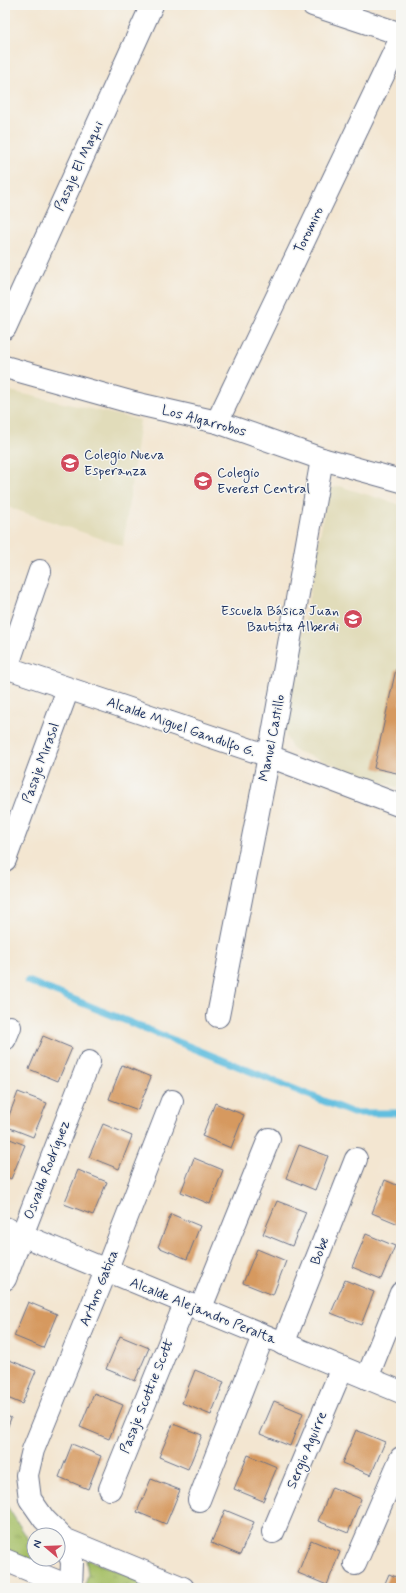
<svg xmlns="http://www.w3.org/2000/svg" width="406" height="1593" font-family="Mynerve,sans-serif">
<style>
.built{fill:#e1dcba}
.grass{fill:url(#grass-tufts);stroke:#607762}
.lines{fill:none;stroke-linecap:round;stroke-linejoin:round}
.stream{stroke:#61bedf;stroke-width:7}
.building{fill:#d6995e}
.minor-casing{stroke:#676f86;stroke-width:24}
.tertiary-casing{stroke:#676f86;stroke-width:24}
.minor{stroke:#fff;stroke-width:22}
.tertiary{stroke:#fff;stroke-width:22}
.labels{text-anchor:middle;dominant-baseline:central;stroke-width:3;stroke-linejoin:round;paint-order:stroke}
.street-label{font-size:14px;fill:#1b2f5e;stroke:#f6f6f2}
.poi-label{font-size:14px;fill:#1b2f5e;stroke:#f6f6f2;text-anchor:start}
</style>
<defs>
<pattern id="grass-tufts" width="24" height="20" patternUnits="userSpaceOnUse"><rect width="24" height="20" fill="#a5bf65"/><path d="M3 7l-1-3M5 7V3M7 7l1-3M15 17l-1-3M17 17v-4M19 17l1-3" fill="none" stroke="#869c56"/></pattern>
</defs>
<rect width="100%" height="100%" fill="#f6f6f2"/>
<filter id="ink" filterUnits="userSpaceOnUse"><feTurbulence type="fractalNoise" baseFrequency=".025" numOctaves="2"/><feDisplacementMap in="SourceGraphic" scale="8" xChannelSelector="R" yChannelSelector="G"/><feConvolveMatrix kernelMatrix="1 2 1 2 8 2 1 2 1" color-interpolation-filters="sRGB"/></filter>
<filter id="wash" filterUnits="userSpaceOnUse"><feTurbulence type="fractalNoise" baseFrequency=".012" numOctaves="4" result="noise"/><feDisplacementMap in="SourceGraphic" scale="16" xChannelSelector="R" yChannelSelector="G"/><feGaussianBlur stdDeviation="0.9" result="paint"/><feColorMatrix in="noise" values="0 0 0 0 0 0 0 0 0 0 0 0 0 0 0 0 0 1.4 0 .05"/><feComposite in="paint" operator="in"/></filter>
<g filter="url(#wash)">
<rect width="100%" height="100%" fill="#f3e6d1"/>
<g class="built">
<path d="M5 390 140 420 123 546 5 506Z"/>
<path d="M339 486 401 505V789L293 750 285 734 328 490Z"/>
</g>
<g class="grass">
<path d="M5 1503 34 1548V1559H41L46 1567 5 1552Z"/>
<path d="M86 1559 151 1584 149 1588H84L88 1575Z"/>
</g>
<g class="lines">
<path class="stream" d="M28 981 353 1113H401"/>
</g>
<g id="blocks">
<g class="building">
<path d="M396 669 401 670V774L374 768Z"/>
<path d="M43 1036 72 1048 58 1081 29 1069Z"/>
<path d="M122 1065 151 1077 138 1110 109 1099Z"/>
<path d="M18 1092 47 1103 33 1137 5 1126Z"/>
<path d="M215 1103 244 1115 231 1148 202 1136Z"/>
<path d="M103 1124 132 1136 119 1169 89 1157Z"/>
<path d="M5 1137 25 1145 11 1179 5 1176Z"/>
<path d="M299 1145 328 1156 315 1190 286 1178Z"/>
<path d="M194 1158 223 1170 210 1204 181 1192Z"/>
<path d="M78 1170 107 1182 93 1215 64 1204Z"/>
<path d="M385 1180 401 1187V1225L372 1213Z"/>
<path d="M277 1201 306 1212 292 1246 263 1234Z"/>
<path d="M171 1214 200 1226 187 1259 158 1247Z"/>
<path d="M366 1234 395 1246 381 1279 352 1267Z"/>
<path d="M257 1249 286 1261 273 1295 243 1283Z"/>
<path d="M345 1280 374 1292 361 1325 331 1313Z"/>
<path d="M28 1302 57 1314 43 1348 14 1336Z"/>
<path d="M120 1336 149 1348 135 1381 106 1369Z"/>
<path d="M7 1359 36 1371 22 1404 5 1397Z"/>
<path d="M195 1370 224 1382 211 1415 182 1403Z"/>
<path d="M94 1393 123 1405 109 1439 80 1427Z"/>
<path d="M274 1401 303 1413 290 1446 260 1434Z"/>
<path d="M5 1415 11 1418 5 1434Z"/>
<path d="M173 1424 202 1435 188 1469 159 1457Z"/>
<path d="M356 1430 385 1442 371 1475 342 1463Z"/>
<path d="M72 1444 101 1456 88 1489 59 1477Z"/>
<path d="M248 1455 277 1467 263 1501 234 1489Z"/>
<path d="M151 1479 180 1490 166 1524 137 1512Z"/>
<path d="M332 1487 361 1499 348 1533 318 1521Z"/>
<path d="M225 1510 254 1522 240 1555 211 1543Z"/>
<path d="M311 1540 340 1552 327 1585 298 1573Z"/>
<path d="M389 1574 401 1579V1588H383Z"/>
</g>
</g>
</g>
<g filter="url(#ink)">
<use href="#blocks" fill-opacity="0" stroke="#676f86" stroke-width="1"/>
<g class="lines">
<g class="minor-casing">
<g id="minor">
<path d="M313 5 401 34"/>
<path d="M5 328 152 5"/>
<path d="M5 367 134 403 217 422 322 459 401 481"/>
<path d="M217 422 401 38"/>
<path d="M5 667 269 756 401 806"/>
<path d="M7 668 40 571"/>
<path d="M5 860 68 689"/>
<path d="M218 1016 269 756 322 459"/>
<path d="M5 1039 10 1027"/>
<path d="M5 1279 89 1062"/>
<path d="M200 1310 269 1139"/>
<path d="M283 1344 356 1159"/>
<path d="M367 1378 401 1293"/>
<path d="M110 1489 185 1304"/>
<path d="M199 1500 263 1336"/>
<path d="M273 1532 342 1368"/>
<path d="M64 1539 183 1588"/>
<path d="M5 1560 71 1587"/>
<path d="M355 1564 401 1458"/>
<path d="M71 1588 72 1562 64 1539 44 1519 30 1499 27 1475 33 1450 106 1271 172 1101"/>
</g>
</g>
<g class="tertiary-casing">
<path id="tertiary" d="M5 1228 401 1392"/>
</g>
<use href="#minor" class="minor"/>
<use href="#tertiary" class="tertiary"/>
</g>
</g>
<defs>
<g id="school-disc" transform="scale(1)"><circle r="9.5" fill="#d1495b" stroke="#f6f6f2"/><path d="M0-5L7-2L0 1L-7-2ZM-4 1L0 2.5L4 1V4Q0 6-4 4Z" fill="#fff"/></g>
</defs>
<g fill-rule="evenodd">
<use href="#school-disc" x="70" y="463"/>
<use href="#school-disc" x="203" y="481"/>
<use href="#school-disc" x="353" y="619"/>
</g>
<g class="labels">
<g class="street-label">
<text transform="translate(79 166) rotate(-65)">Pasaje El Maqui</text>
<text transform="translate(309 230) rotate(-64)">Toromiro</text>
<text transform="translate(204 421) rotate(15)">Los Algarrobos</text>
<text transform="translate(181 727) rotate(19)">Alcalde Miguel Gandulfo G.</text>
<text transform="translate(272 738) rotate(-79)">Manuel Castillo</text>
<text transform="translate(41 763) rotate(-70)">Pasaje Mirasol</text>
<text transform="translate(47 1170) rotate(-69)">Osvaldo Rodríguez</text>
<text transform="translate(320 1251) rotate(-68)">Bobe</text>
<text transform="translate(99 1288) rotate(-68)">Arturo Gatica</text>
<text transform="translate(203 1311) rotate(22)">Alcalde Alejandro Peralta</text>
<text transform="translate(147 1396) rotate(-68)">Pasaje Scottie Scott</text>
<text transform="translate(307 1450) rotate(-67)">Sergio Aguirre</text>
</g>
<g class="poi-label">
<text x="84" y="455">Colegio Nueva<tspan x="84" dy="16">Esperanza</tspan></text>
<text x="217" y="473">Colegio<tspan x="217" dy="16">Everest Central</tspan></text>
<text x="339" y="611" text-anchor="end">Escuela Básica Juan<tspan x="339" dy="16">Bautista Alberdi</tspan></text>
</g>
</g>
<rect width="406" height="1593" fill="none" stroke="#f6f6f2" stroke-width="20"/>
<g transform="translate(46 1547) rotate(289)"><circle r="19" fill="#f6f6f2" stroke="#9ea6b7"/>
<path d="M0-3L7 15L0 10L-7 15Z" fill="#d1495b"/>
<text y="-6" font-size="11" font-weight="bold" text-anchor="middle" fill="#1b2f5e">N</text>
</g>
</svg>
